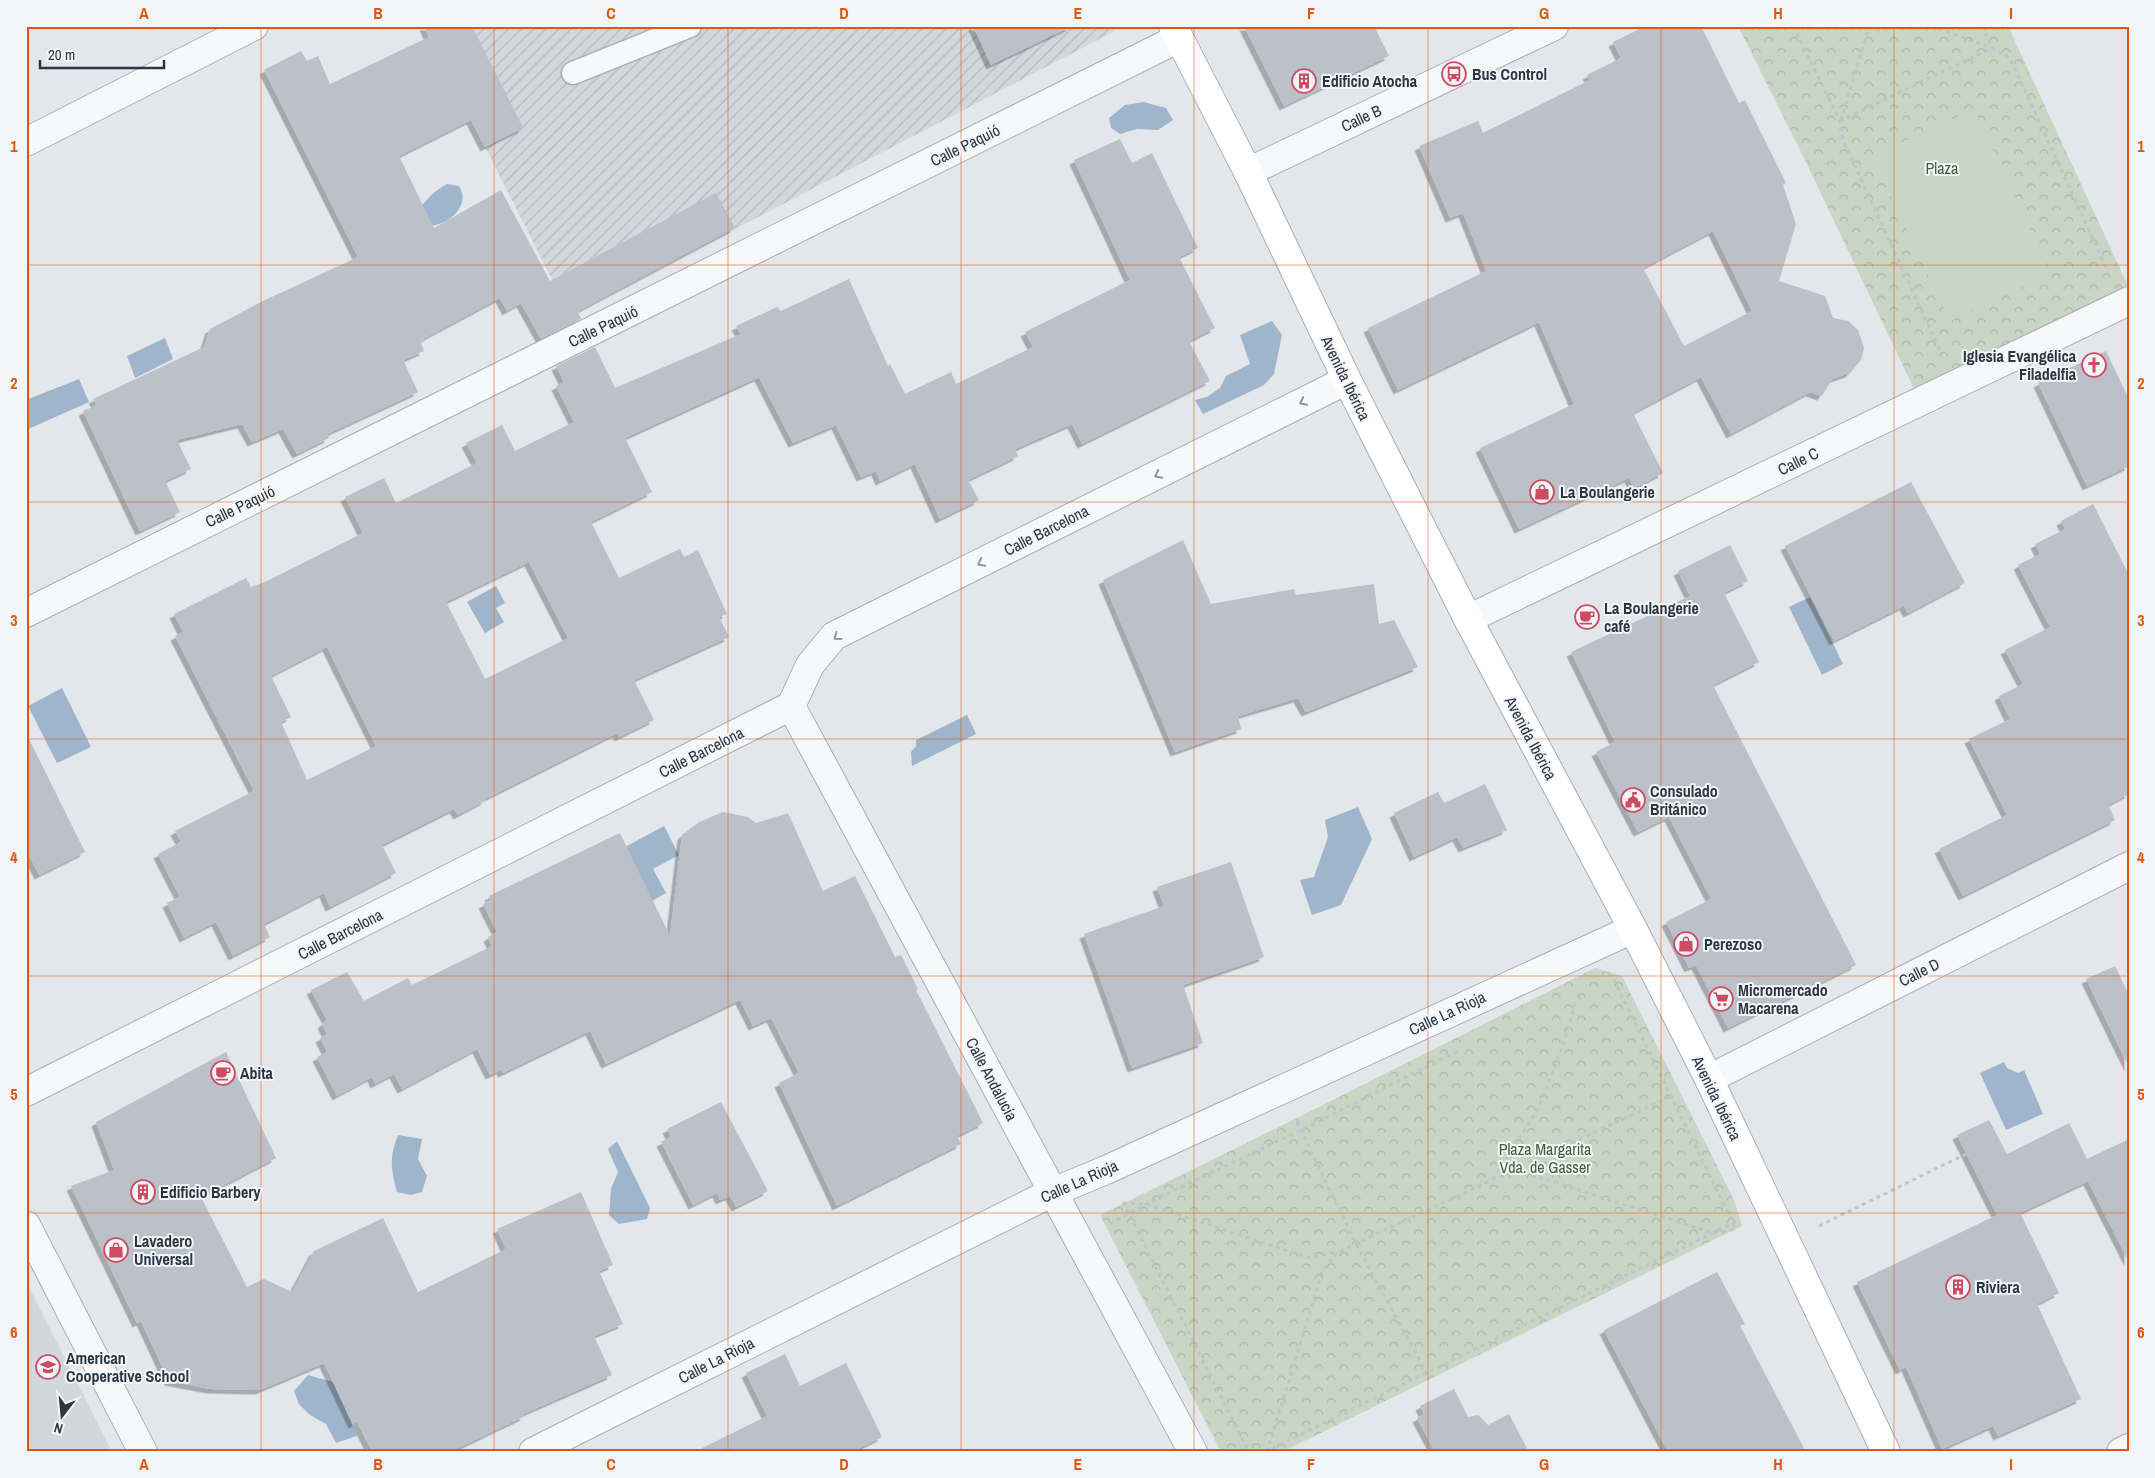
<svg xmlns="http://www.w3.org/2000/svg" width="2155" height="1478" font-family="'Archivo Narrow',sans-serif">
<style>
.built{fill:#d2d6dd}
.industrial{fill:url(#industrial-furrows)}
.forest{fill:url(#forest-crowns)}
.garden{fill:#c9d5c5}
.water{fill:#9fb5cb}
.building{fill:#bbc0c9;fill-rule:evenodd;filter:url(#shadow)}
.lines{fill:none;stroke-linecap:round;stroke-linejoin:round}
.lane-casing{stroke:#a8aeb6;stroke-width:25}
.street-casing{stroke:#a8aeb6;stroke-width:30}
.secondary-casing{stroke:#a8aeb6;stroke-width:30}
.path{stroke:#c1c5cb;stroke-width:3;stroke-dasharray:4 4;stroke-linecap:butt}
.lane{stroke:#f6f8fa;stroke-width:22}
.street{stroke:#f6f8fa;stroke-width:28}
.secondary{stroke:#fff;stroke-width:28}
.oneway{stroke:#90969f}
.grid{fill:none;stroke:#df570f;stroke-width:1;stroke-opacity:0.55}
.labels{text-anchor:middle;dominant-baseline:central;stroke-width:4;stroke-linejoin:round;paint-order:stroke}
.poi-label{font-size:16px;font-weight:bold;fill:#2b3544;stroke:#f3f6f8;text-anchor:start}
.street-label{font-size:16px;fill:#2b3544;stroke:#f3f6f8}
.park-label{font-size:16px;fill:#416038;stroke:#f3f6f8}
.neatline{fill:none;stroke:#df570f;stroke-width:2}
.grid-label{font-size:16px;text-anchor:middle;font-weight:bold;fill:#df570f}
</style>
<defs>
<pattern id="industrial-furrows" width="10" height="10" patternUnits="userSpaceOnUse" patternTransform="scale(1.25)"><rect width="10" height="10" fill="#d2d6dd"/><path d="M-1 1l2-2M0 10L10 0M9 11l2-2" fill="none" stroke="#b4b8bf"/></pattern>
<pattern id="forest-crowns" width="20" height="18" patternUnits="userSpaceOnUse" patternTransform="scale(1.25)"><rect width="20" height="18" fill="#c9d5c5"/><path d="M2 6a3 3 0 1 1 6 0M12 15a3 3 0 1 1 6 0" fill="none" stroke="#adb7aa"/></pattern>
<filter id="shadow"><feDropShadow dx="-4.5" dy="4.5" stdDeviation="0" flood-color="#0004"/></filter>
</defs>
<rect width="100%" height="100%" fill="#e3e7eb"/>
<path class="built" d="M26 1281 112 1452H26Z"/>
<path class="industrial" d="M424 26H1117L1113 32 570 315Z"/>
<g class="forest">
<path d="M1738 26H2008L2129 288 1915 391 1804 158Z"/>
<path d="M1595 968 1622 976 1734 1200 1742 1226 1282 1452H1221L1100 1215 1295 1119Z"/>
</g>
<path class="garden" d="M1974 109 2051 273 1950 321 1872 156Z"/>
<g class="water">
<path d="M1144 102 1166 108 1173 120 1158 130 1137 129 1120 134 1111 128 1109 118 1125 105Z"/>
<path d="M447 184 459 186C472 207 446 227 426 226L417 213C425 200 434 191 447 184Z"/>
<path d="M1272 321 1282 335 1274 374 1264 385 1203 414 1195 400 1207 397 1220 388 1226 376 1250 364 1240 335Z"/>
<path d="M165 338 173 359 135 378 127 356Z"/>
<path d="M79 379 89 402 26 430V400Z"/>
<path d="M496 586 505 603 496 608 504 622 485 633 467 602Z"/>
<path d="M1810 597 1843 664 1822 675 1789 607Z"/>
<path d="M62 688 91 747 57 763 28 706Z"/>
<path d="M967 715 976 734 912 766 911 752 916 746V740Z"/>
<path d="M1358 807 1372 839 1341 905 1312 915 1300 880 1314 877 1328 837 1325 820Z"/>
<path d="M664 826 679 855 653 869 666 893 652 901 623 848Z"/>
<path d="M2004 1062 2007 1068 2018 1073 2024 1070 2043 1114 2006 1130 1980 1073Z"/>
<path d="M398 1135 422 1139 418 1159 427 1176 422 1192 411 1195 397 1192C391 1169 389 1158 398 1135Z"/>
<path d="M617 1141 650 1208 647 1219 619 1224 609 1215 611 1189 618 1172 608 1149Z"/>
<path d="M308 1375 333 1382 357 1436 336 1443 326 1424 310 1415 299 1404 294 1391Z"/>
</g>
<g class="building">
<path d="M424 26H472L523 128 485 147 471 120 399 156 434 228 501 190 550 281 716 193 735 228 578 311 581 319 541 339 521 303 507 311 500 298 423 339 424 341 421 343 424 351 403 360 418 392 327 434 329 438 297 454 283 429 252 442 242 424 177 440 191 469 165 481 180 512 140 531 83 411 97 405 93 399 204 347 210 329 263 301 358 257 264 70 301 51 307 61 318 56 330 84 429 37Z"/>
<path d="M973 26H1072L991 65Z"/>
<path d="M1244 26H1374L1389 56 1284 106Z"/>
<path d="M1646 26H1701L1739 103 1745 100 1786 183 1783 185 1796 224 1779 281 1825 296 1833 318 1848 321 1858 330 1864 348 1861 360 1850 373 1832 379 1822 396 1810 392 1731 434 1701 377 1633 413 1663 473 1634 488 1629 478 1519 529 1480 448 1574 404 1539 322 1398 390 1368 328 1486 271 1463 213 1450 218 1419 146 1478 121 1483 133 1590 80 1587 75 1621 58 1613 42ZM1713 231 1752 311 1684 346 1643 268Z"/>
<path d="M1120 139 1132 163 1152 153 1198 248 1179 257 1215 328 1189 341 1210 381 1082 444 1072 424 1015 449 1018 456 968 480 979 500 940 519 915 464 880 481 876 471 861 477 836 425 793 443 759 377 625 438 652 492 591 522 619 578 680 549 684 557 698 550 727 614 719 617 729 637 634 680 654 720 619 737 617 733 485 799 486 800 458 815 454 809 382 845 396 873 330 907 324 893 264 924 270 937 233 956 216 922 184 938 167 903 180 897 158 854 181 842 175 831 254 791 175 636 183 632 174 614 246 578 251 587 267 581 363 533 345 497 384 478 396 503 477 463 466 443 502 425 515 451 574 422 556 386 564 382 556 366 595 347 615 388 741 334 736 326 777 307 781 311 849 279 888 366 890 364 905 394 951 372 956 384 1033 347 1025 332 1130 280 1074 160ZM529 562 568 638 485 679 446 602ZM327 647 376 746 307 780 281 722 291 717 271 676Z"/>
<path d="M2106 351 2129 399V466L2087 486 2038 383Z"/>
<path d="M1911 482 1965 583 1908 613 1904 606 1834 641 1785 546Z"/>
<path d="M2093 504 2129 575V794L2108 805 2115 820 1963 896 1939 849 2007 815 1969 739 2010 719 1999 696 2023 684 2005 650 2050 627 2018 565 2040 554 2035 544 2065 529 2061 521Z"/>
<path d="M1183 540 1211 604 1294 589 1296 595 1374 584 1379 624 1394 620 1418 667 1306 712 1298 698 1238 716 1241 729 1175 752 1103 580Z"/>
<path d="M1730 545 1748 581 1724 593 1759 662 1713 685 1856 965 1728 1028 1696 965 1689 968 1666 922 1711 899 1669 817 1638 832 1596 752 1615 742 1571 652 1690 596 1678 571Z"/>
<path d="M26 733 85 852 39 875 26 849Z"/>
<path d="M1485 784 1507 830 1463 848 1457 837 1414 857 1394 813 1438 792 1444 803Z"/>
<path d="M723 812 748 817 756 823 788 813 823 891 855 876 895 957 901 955 918 989 916 990 983 1123 957 1136 961 1144 837 1206 779 1083 799 1073 771 1018 753 1026 740 1000 606 1064 590 1031 503 1073 501 1070 490 1075 477 1049 402 1089 394 1074 375 1084 372 1077 337 1096 317 1057 327 1052 320 1038 327 1034 322 1024 327 1020 311 990 347 972 364 1001 408 978 412 985 492 946 488 937 497 932 483 904 491 900 489 896 620 833 670 936 682 835 699 822Z"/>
<path d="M1231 862 1264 957 1183 985 1203 1043 1132 1068 1084 934 1164 906 1157 887Z"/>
<path d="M2115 966 2129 995V1067L2086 979Z"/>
<path d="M226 1052 276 1158 201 1197 247 1287 264 1279 292 1292 314 1251 383 1218 418 1292 506 1249 497 1229 581 1192 613 1265 599 1271 623 1324 594 1336 612 1375 523 1414 525 1416 450 1452H372L357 1422 353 1424 324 1363 260 1390 211 1389 169 1381 141 1321 137 1323 71 1186 114 1170 96 1122Z"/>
<path d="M721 1102 768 1191 736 1207 730 1196 720 1200 717 1193 693 1205 661 1142 671 1137 667 1129Z"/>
<path d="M1989 1120 2007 1154 2069 1123 2087 1159 2129 1139V1262L2088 1181 2020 1213 2059 1293 2037 1304 2081 1399 1998 1436 1993 1426 1942 1449 1906 1367 1900 1370 1857 1282 1997 1215 1957 1135Z"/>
<path d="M1717 1272 1745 1324 1740 1326 1806 1452H1668L1604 1330Z"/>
<path d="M785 1354 800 1386 846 1363 882 1437 852 1452H694L767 1416 746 1373Z"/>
<path d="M1454 1389 1468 1417 1478 1415 1488 1425 1509 1414 1529 1452H1435L1417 1418 1424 1414 1420 1406Z"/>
</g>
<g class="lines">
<g class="lane-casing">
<path id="lane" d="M573 73 690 26"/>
</g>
<g class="street-casing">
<g id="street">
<path d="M26 142 254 26"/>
<path d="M1248 172 1554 26"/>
<path d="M26 613 1179 38"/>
<path d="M1468 619 2129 301"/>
<path d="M791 706 1193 1452"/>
<path d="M1709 1079 2129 866"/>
<path d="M26 1092 791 706 810 665 834 636 1347 380"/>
<path d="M26 1225 143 1452"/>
<path d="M533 1452 1053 1192 1106 1170 1633 929"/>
<path d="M2121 1452 2129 1448"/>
</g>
</g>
<g class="secondary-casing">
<path id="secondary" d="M1173 26 1248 172 1347 380 1468 619 1633 929 1709 1079 1886 1452"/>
</g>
<g class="path">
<path d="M1793 26 1840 121 1843 140 1941 353"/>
<path d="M1931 26 1992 48 2010 58 2108 272"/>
<path d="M1981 26 1992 47"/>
<path d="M1868 27C1876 31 1884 31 1891 26"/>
<path d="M1841 120 1869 27"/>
<path d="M1840 121 1992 48"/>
<path d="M1297 1122 1356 1244 1430 1379"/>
<path d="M1516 1170 1713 1233 1736 1229 1613 978"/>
<path d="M1493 1179 1538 1109 1562 1048 1575 1004 1584 993"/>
<path d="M1123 1202 1249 1452"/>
<path d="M1123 1203 1146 1204 1310 1258 1337 1252"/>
<path d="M1110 1224 1146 1204 1301 1130 1458 1051"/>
<path d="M1819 1226 1966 1154"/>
<path d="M1265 1452 1735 1222"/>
<path d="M1267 1452 1322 1272 1338 1252 1674 1095"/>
</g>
<use href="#lane" class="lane"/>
<use href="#street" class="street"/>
<use href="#secondary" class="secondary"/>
</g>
<defs><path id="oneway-chevron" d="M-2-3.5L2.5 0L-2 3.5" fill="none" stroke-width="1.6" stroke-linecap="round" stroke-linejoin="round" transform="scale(1.25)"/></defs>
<g class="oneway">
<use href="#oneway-chevron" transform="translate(1303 402) rotate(153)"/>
<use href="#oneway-chevron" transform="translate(1158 475) rotate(153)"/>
<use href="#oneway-chevron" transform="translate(981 563) rotate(153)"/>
<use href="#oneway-chevron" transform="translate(837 637) rotate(144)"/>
</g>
<path class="grid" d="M261 26V1452M494 26V1452M728 26V1452M961 26V1452M1194 26V1452M1428 26V1452M1661 26V1452M1894 26V1452M26 265H2129M26 502H2129M26 739H2129M26 976H2129M26 1213H2129"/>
<defs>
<g id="bus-ring" transform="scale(1.25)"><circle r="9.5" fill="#f3f6f8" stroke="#ce4b62" stroke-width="1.5"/><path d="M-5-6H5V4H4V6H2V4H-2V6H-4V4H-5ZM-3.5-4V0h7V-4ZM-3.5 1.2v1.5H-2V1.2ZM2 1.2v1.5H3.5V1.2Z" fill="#ce4b62"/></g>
<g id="building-ring" transform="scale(1.25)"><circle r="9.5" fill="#f3f6f8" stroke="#ce4b62" stroke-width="1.5"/><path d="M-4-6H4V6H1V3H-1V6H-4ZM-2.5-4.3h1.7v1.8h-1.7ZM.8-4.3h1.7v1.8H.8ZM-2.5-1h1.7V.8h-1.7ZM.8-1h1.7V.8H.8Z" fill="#ce4b62"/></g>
<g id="church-ring" transform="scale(1.25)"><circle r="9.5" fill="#f3f6f8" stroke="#ce4b62" stroke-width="1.5"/><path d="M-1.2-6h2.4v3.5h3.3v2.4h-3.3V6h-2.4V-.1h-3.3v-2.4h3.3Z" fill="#ce4b62"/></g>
<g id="shop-ring" transform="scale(1.25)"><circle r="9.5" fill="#f3f6f8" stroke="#ce4b62" stroke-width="1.5"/><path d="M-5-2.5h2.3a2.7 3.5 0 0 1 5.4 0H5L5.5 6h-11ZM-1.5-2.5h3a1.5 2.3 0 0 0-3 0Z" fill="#ce4b62"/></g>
<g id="cafe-ring" transform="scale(1.25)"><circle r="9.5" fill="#f3f6f8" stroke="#ce4b62" stroke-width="1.5"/><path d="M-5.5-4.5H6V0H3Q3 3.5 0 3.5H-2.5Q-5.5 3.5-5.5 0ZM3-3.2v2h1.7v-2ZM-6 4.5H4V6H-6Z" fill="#ce4b62"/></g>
<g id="civic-ring" transform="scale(1.25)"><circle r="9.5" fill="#f3f6f8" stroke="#ce4b62" stroke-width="1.5"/><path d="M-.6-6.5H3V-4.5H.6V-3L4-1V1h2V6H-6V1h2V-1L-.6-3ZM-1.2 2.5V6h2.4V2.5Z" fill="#ce4b62"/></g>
<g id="supermarket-ring" transform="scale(1.25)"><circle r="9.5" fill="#f3f6f8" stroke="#ce4b62" stroke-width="1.5"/><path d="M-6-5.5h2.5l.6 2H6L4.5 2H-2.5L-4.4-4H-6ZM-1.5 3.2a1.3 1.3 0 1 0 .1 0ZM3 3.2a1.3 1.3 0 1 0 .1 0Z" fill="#ce4b62"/></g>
<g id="school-ring" transform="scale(1.25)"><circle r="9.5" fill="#f3f6f8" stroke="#ce4b62" stroke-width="1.5"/><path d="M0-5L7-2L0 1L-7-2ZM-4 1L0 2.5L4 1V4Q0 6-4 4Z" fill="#ce4b62"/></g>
</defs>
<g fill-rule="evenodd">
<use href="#bus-ring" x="1454" y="74"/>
<use href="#building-ring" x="1304" y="81"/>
<use href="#church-ring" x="2094" y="365"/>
<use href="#shop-ring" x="1542" y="492"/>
<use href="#cafe-ring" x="1587" y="617"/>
<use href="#civic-ring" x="1633" y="800"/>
<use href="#shop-ring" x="1686" y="944"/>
<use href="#supermarket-ring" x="1721" y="999"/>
<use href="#cafe-ring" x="223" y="1073"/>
<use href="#building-ring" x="143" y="1192"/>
<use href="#shop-ring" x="116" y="1250"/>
<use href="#building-ring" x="1958" y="1287"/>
<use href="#school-ring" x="48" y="1367"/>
</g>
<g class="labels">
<g class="poi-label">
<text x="1472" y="74">Bus Control</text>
<text x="1322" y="81">Edificio Atocha</text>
<text x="2076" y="356" text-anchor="end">Iglesia Evangélica<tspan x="2076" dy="18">Filadelfia</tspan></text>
<text x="1560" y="492">La Boulangerie</text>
<text x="1604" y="608">La Boulangerie<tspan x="1604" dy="18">café</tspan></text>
<text x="1650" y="791">Consulado<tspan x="1650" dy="18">Británico</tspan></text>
<text x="1704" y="944">Perezoso</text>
<text x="1738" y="990">Micromercado<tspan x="1738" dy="18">Macarena</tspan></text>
<text x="240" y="1073">Abita</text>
<text x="160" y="1192">Edificio Barbery</text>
<text x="134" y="1241">Lavadero<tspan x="134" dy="18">Universal</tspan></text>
<text x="1976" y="1287">Riviera</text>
<text x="66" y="1358">American<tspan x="66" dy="18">Cooperative School</tspan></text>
</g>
<g class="street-label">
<text transform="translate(1361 118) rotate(-25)">Calle B</text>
<text transform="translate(965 145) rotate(-26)">Calle Paquió</text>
<text transform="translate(603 326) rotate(-26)">Calle Paquió</text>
<text transform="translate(1346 378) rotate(64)">Avenida Ibérica</text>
<text transform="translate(1798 461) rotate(-26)">Calle C</text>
<text transform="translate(240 506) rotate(-26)">Calle Paquió</text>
<text transform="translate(1046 530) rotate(-27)">Calle Barcelona</text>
<text transform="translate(1531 738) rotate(62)">Avenida Ibérica</text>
<text transform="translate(701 752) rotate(-27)">Calle Barcelona</text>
<text transform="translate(340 934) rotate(-27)">Calle Barcelona</text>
<text transform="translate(1919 972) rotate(-27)">Calle D</text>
<text transform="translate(1447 1013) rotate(-25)">Calle La Rioja</text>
<text transform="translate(992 1079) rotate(62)">Calle Andalucía</text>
<text transform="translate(1717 1098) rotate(64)">Avenida Ibérica</text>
<text transform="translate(1079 1181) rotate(-24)">Calle La Rioja</text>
<text transform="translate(716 1360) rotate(-27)">Calle La Rioja</text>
</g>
<g class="park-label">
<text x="1942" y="168">Plaza</text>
<text x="1545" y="1149">Plaza Margarita<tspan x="1545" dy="18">Vda. de Gasser</tspan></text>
</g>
</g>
<rect width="2155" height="1478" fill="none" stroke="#f3f6f8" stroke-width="55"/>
<g transform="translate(62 1416) rotate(196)" stroke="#f3f6f8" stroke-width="4" paint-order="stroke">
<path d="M0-4L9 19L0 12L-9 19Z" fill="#2b3544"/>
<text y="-8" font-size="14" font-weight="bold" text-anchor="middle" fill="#2b3544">N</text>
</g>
<path d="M40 60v8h124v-8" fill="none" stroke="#2b3544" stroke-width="2.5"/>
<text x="48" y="60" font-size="15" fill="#2b3544" stroke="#f3f6f8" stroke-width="4" paint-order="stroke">20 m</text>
<rect x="28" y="28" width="2100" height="1422" class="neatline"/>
<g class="grid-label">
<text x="144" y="19">A</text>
<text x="378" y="19">B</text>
<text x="611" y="19">C</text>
<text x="844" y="19">D</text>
<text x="1078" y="19">E</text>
<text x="1311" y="19">F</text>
<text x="1544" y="19">G</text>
<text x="1778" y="19">H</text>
<text x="2011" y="19">I</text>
<text x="14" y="152">1</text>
<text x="2141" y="152">1</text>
<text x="14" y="389">2</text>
<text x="2141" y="389">2</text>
<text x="14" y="626">3</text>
<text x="2141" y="626">3</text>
<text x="14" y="863">4</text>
<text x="2141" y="863">4</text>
<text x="14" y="1100">5</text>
<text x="2141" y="1100">5</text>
<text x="14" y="1338">6</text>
<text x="2141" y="1338">6</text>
<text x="144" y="1470">A</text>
<text x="378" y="1470">B</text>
<text x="611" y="1470">C</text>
<text x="844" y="1470">D</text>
<text x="1078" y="1470">E</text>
<text x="1311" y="1470">F</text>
<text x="1544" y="1470">G</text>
<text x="1778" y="1470">H</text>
<text x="2011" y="1470">I</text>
</g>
</svg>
